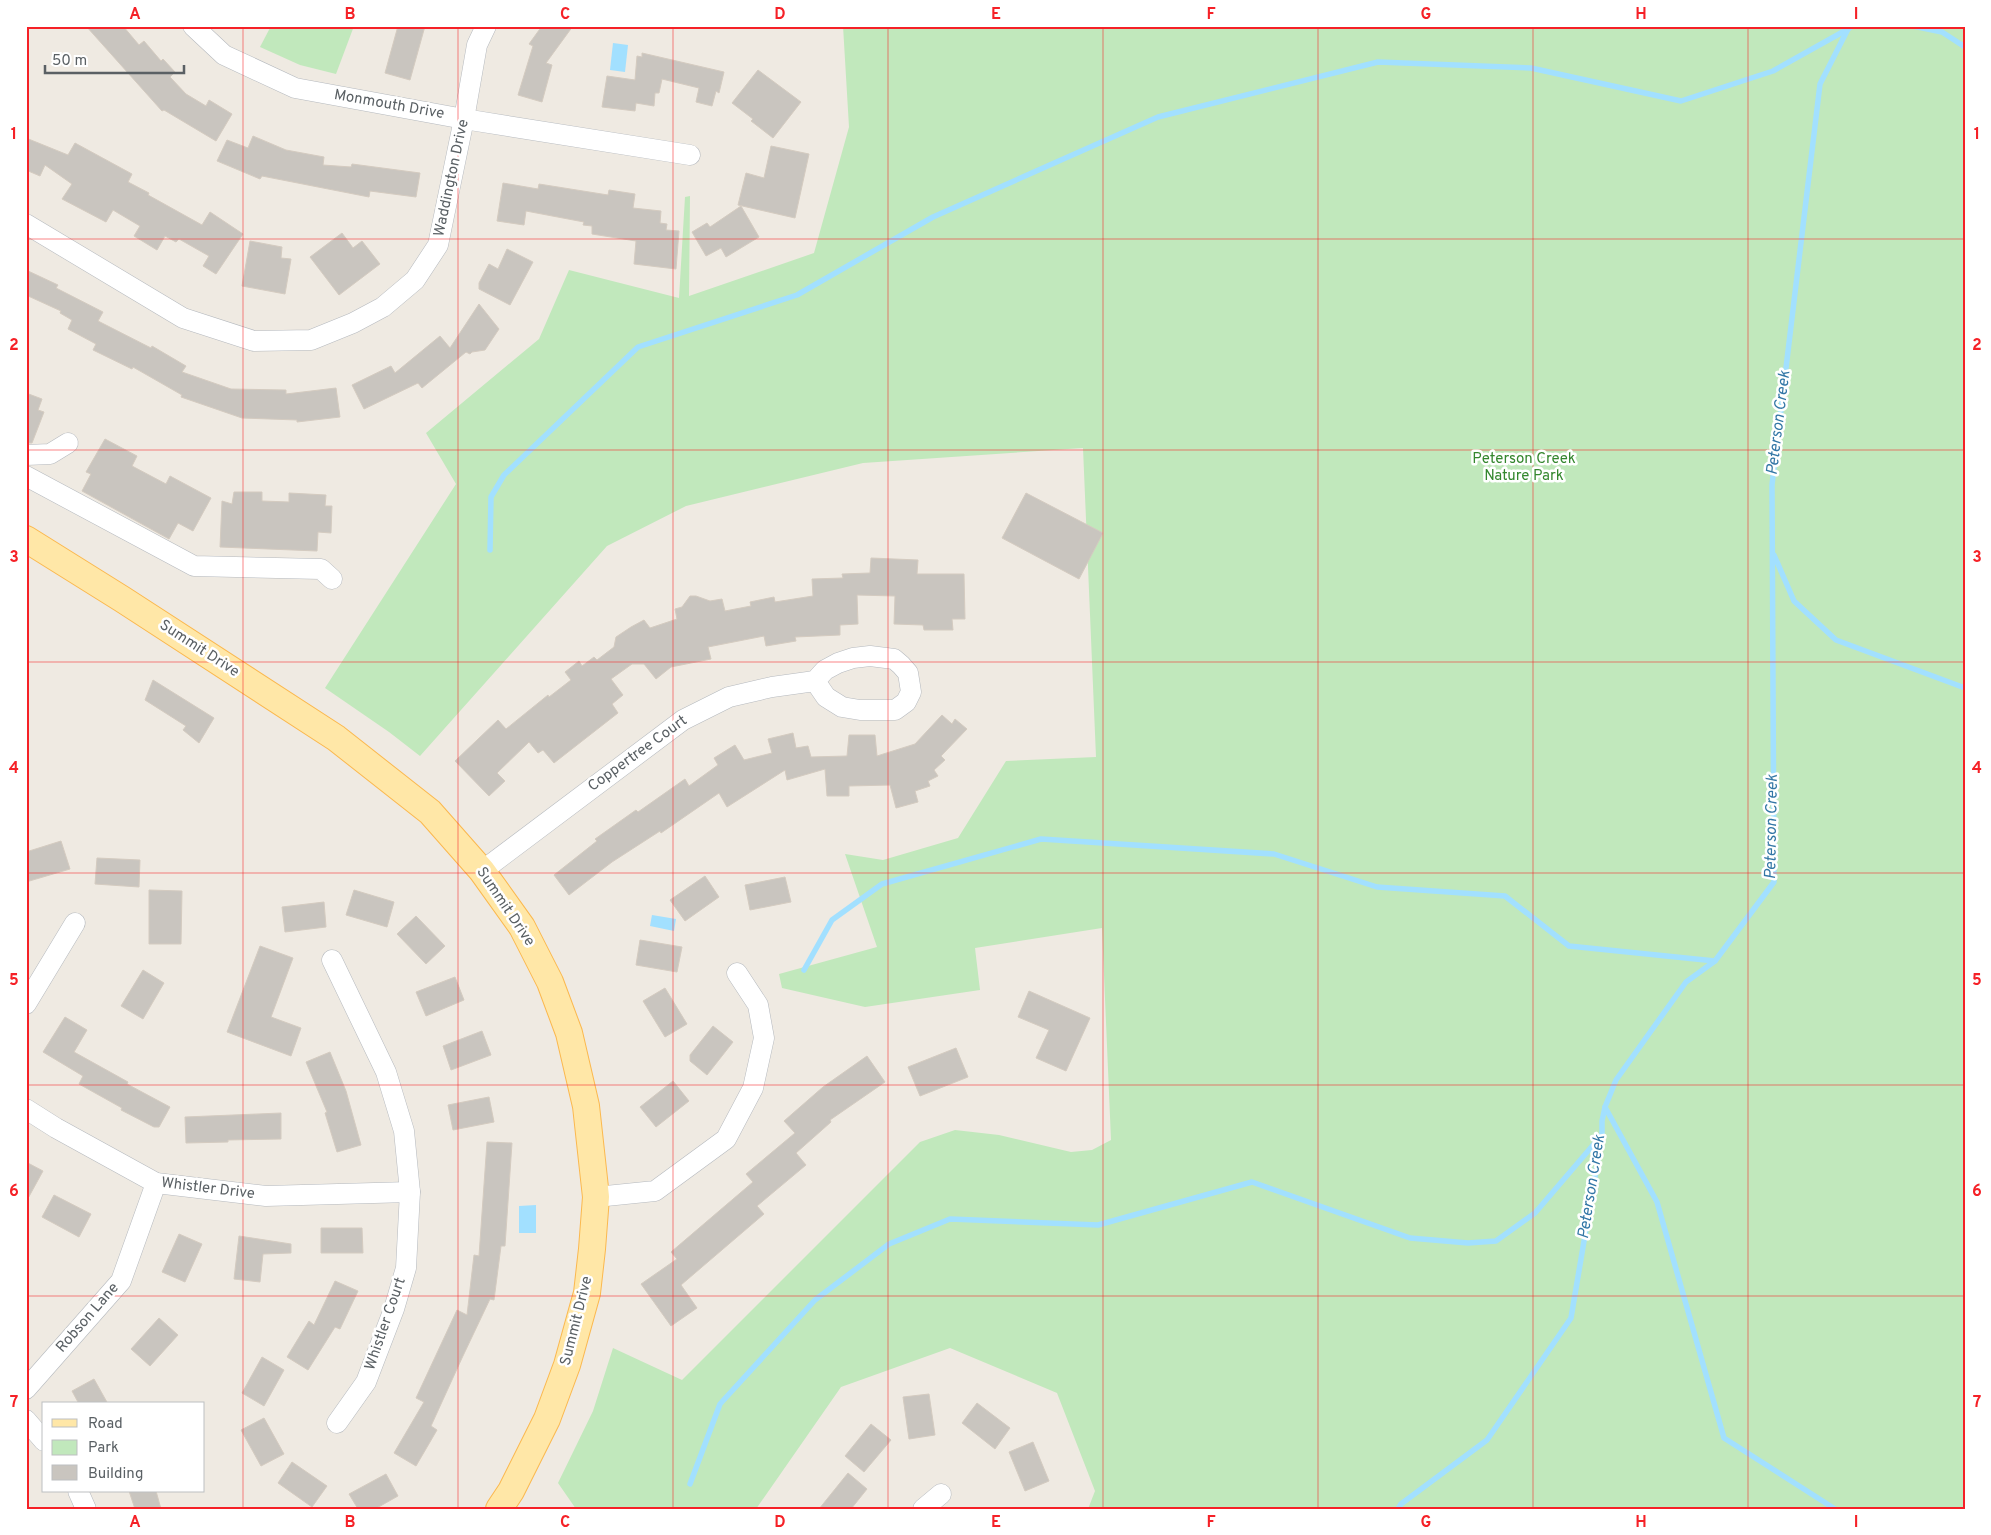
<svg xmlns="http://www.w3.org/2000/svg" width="1991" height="1535" font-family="Overpass,sans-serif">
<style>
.green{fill:#c1e8bc}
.water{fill:#a2e0ff}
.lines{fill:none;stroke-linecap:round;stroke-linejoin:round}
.stream{stroke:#a2e0ff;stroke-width:5.5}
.building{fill:#c9c5bf;stroke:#d4cbc0}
.minor-casing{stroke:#b5b9be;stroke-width:21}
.major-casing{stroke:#fbb84e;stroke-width:28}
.minor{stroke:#fff;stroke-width:20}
.major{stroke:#ffe7a7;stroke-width:26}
.grid{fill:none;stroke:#f52127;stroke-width:1;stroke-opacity:0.55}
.labels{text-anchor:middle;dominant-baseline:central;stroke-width:5;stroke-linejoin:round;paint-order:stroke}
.street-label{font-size:15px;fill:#5a6064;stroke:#fff}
.park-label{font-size:15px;fill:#34872e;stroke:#fff}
.water-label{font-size:16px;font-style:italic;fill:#3377a6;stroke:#fff}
.neatline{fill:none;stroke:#f52127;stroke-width:2}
.grid-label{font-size:16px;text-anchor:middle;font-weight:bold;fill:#f52127}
</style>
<rect width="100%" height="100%" fill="#efeae2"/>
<g class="green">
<path d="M271 26H354L336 74 300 65 260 47Z"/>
<path d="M843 26H1965V1509H1088L1095 1491 1057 1393 950 1348 841 1387 756 1509H576L558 1483 593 1411 613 1348 682 1380 920 1142 955 1130 999 1135 1071 1152 1092 1150 1111 1140 1102 928 975 948 980 990 865 1007 782 988 779 974 877 947 845 854 883 860 958 838 1006 761 1096 757 1083 448 863 463 686 506 607 546 420 756 389 732 325 688 456 484 426 433 539 339 569 270 679 298 685 197 690 196 689 296 814 253 849 127Z"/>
</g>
<g class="water">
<path d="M613 43 628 45 625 72 610 70Z"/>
<path d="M652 915 676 919 674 931 650 926Z"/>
<path d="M536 1205V1233H519V1206Z"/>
</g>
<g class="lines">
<g class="stream">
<path d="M1913 26 1942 32 1965 47"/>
<path d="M490 550 491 497 504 475 638 347 797 295 933 217 1158 117 1378 62 1531 68 1681 101 1773 71 1848 29"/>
<path d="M1774 555 1794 601 1836 640 1965 688"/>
<path d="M804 970 832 920 882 884 1041 839 1274 854 1377 887 1505 896 1569 946 1715 961"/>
<path d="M1605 1107 1657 1202 1724 1438 1835 1509"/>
<path d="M690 1484 720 1404 815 1300 889 1244 950 1219 1098 1225 1252 1182 1410 1238 1468 1243 1496 1241 1535 1213 1600 1137"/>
<path d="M1398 1509 1401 1504 1487 1440 1571 1318 1602 1135V1121L1605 1107 1616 1080 1686 982 1715 961 1774 882 1772 485 1820 84 1848 29 1852 26"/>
</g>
</g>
<g class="building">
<path d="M86 26H123L139 45 144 41 161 61 163 59 175 72 170 77 186 94 206 106 209 100 232 114 216 141 164 110 162 111Z"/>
<path d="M398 26H425L410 80 385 73Z"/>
<path d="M542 26H573L546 63 552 65 542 102 518 95 533 46 529 44Z"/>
<path d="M642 53 724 72 719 93 716 91 712 106 696 102 699 88 662 79 659 93H655L654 106 636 103 635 111 602 107 607 76 635 80 637 56 642 57Z"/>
<path d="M758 70 801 102 773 138 751 121 753 119 732 103Z"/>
<path d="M253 136 286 150 324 157 323 165 351 167 352 164 420 173 416 197 370 191 369 197 262 176 260 179 217 161 227 140 248 148Z"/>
<path d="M26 138 68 155 75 143 132 174 128 182 149 193 148 195 202 225 210 212 243 234 216 274 203 266 209 256 179 239 176 242 165 236 157 250 134 236 140 226 113 210 106 222 62 199 72 184 45 165 40 176 26 170Z"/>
<path d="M771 146 809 154 795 218 738 205 746 173 764 178Z"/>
<path d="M503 183 538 189 539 184 608 195 609 190 635 194 633 208 661 211 660 223 667 224 666 230 679 231 676 269 634 264 636 241 592 234V226L583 225 584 222 526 211 524 225 497 221Z"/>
<path d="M741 206 759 237 726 257 721 248 706 256 692 232 707 223 710 227Z"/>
<path d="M342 233 353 248 362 241 380 264 339 295 310 257Z"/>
<path d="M250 241 282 247 281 258 291 259 285 294 242 286Z"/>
<path d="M507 249 533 262 510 305 479 289V283L489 264 498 269Z"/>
<path d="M26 270 58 285 56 288 103 312 98 321 151 348 152 346 186 366 182 372 231 389 286 390V394L336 388 340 417 297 422V420L242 418 181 397 182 395 133 367 132 369 93 350 96 344 68 329 72 320 60 313 61 311 26 295Z"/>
<path d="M479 304 499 329 485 350 472 352 470 354 466 352 422 388 418 383 364 409 352 385 391 366 395 373 440 336 450 348Z"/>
<path d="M26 393 42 399 38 410 44 412 32 443H26Z"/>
<path d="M105 439 137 456 132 466 166 484 170 476 211 498 193 531 178 523 169 539 82 491 91 474 86 472Z"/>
<path d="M234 492H262V501L289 502V493L326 495 325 506H332L331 533 318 532 317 551 220 547 222 501 232 504Z"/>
<path d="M1026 493 1103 533 1079 579 1002 538Z"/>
<path d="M871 558 918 560 917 574H964L965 619H952L953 630H924L923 625 894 624 895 596 857 595 858 624 840 625V635L795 637 796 641 766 646 764 636 708 647 711 659 671 667 656 679 644 664H632L611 679 623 695 612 704 618 713 554 763 543 750 538 753 529 742 497 773 505 781 489 796 455 761 498 720 506 729 548 695 549 697 571 680 565 672 579 661 582 666 594 657 597 660 614 647 616 637 631 627 644 620 650 628 677 619 675 609 682 607 690 596H696L710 601 722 599 725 611 751 606 750 602 774 597 775 602 813 596 812 579 843 578 842 574 870 573Z"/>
<path d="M153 680 214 718 199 743 183 730 186 726 145 700Z"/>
<path d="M942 715 952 724 955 719 967 729 941 756 945 760 934 770 938 776 928 781 930 786 915 791 918 802 896 808 890 785 849 786V796H827L825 769 787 780 785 770 727 807 719 793 661 833 660 831 612 862 569 895 554 875 597 841 595 839 636 810 638 812 685 779 689 786 718 765 714 758 735 745 744 760 772 753 768 739 793 733 796 748 808 746 811 757 847 756 849 735H875L877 756 915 744Z"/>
<path d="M61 841 70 869 26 882V852Z"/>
<path d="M97 858 140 860 139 887 95 884Z"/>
<path d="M705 876 719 897 685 921 670 900Z"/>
<path d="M785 877 791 902 750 910 745 885Z"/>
<path d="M149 890 182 891 181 944H149Z"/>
<path d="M354 890 394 902 387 927 346 915Z"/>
<path d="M324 902 326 927 285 932 282 907Z"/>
<path d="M416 916 445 946 426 964 397 934Z"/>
<path d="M640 940 682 947 677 972 636 965Z"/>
<path d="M260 946 293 958 271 1017 301 1028 291 1056 227 1032Z"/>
<path d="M143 970 164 983 143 1019 121 1006Z"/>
<path d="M455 977 464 1000 426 1016 416 992Z"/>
<path d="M665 988 687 1024 665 1037 643 1001Z"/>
<path d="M1029 991 1090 1018 1066 1071 1036 1058 1049 1030 1018 1017Z"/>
<path d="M65 1017 87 1030 74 1052 128 1082 127 1084 170 1107 159 1127H154L121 1110 122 1108 79 1084 83 1076 43 1052Z"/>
<path d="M713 1026 733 1042 707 1075 690 1061V1055Z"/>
<path d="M482 1031 491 1055 451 1070 443 1046Z"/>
<path d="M956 1048 968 1077 920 1096 908 1067Z"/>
<path d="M330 1052 346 1091 361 1145 337 1152 325 1113 327 1112 306 1062Z"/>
<path d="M867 1056 885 1082 830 1120 831 1122 796 1153 806 1165 757 1206 764 1214 681 1285 697 1308 671 1326 641 1284 677 1259 671 1252 753 1182 746 1174 795 1133 784 1121 823 1087Z"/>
<path d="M673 1081 689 1101 656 1127 640 1107Z"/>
<path d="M489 1097 494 1122 453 1130 448 1105Z"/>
<path d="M281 1113V1139L228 1140V1142L186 1143 185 1117Z"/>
<path d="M487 1142 512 1143 505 1246H501L494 1300 490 1299 462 1358 431 1426 437 1430 416 1466 394 1453 424 1402 416 1398 457 1310 467 1315 474 1255 479 1256Z"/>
<path d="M26 1162 43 1171 26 1202Z"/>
<path d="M54 1195 91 1214 79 1237 42 1217Z"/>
<path d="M321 1228H362L363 1253H321Z"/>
<path d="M179 1234 202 1244 185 1282 162 1272Z"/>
<path d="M239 1236 291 1244V1253L263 1254 260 1282 234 1279Z"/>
<path d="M335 1281 358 1291 340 1329 335 1327 308 1370 287 1357 309 1321 314 1325Z"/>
<path d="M159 1318 178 1335 150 1366 131 1349Z"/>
<path d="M262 1357 284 1370 264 1406 242 1393Z"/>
<path d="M94 1379 108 1404H79L72 1391Z"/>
<path d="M929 1394 935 1435 909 1439 903 1397Z"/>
<path d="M977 1403 1010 1428 995 1449 962 1423Z"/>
<path d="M264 1418 284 1454 261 1466 241 1430Z"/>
<path d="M871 1424 891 1440 864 1472 845 1456Z"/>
<path d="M1033 1442 1049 1481 1025 1491 1009 1452Z"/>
<path d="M292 1462 327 1486 312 1507 278 1483Z"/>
<path d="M848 1473 867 1489 851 1509H819Z"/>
<path d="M386 1474 398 1496 375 1509H358L349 1494Z"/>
<path d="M129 1491H156L161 1509H135Z"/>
</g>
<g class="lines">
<g class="minor-casing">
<g id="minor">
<path d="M193 26 224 55 295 88 464 119 690 155"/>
<path d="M26 224 183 318 254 341 311 340 353 323 383 307 415 280 438 245 464 119 477 45 486 26"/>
<path d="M26 455 50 454 68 443"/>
<path d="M26 476 194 566 321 569 332 579"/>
<path d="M482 871 683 720 729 697 772 687 815 681 825 670 838 663 853 658 870 656 894 659 901 665 908 673 911 692 906 702 895 710H860L842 707 826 697 815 681"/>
<path d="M332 960 386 1072 404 1131 410 1192 406 1268 394 1309 366 1382 337 1423"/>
<path d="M26 1004 75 923"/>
<path d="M26 1109 56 1128 156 1183 266 1196 410 1192"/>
<path d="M596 1197 655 1191 726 1139 753 1088 764 1038 758 1005 737 973"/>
<path d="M26 1389 121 1281 156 1183"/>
<path d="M26 1420 44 1441"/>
<path d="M78 1491 86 1509"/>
<path d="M923 1509 941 1494"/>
</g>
</g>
<g class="major-casing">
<path id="major" d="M26 539 122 599 336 738 430 812 482 871 522 927 550 982 569 1033 586 1106 596 1197 592 1249 587 1293 567 1365 547 1419 511 1491 499 1509"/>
</g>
<use href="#minor" class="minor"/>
<use href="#major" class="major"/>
</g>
<path class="grid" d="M243 26V1509M458 26V1509M673 26V1509M888 26V1509M1103 26V1509M1318 26V1509M1533 26V1509M1748 26V1509M26 239H1965M26 450H1965M26 662H1965M26 873H1965M26 1085H1965M26 1296H1965"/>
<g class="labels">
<g class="street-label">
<text transform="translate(389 105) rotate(10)">Monmouth Drive</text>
<text transform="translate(452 178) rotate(-78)">Waddington Drive</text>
<text transform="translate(199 649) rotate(33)">Summit Drive</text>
<text transform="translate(638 754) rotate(-36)">Coppertree Court</text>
<text transform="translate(505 907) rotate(56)">Summit Drive</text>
<text transform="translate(208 1189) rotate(7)">Whistler Drive</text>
<text transform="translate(88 1318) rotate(-49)">Robson Lane</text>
<text transform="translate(577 1321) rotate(-76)">Summit Drive</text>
<text transform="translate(386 1324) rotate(-71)">Whistler Court</text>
</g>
<g class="park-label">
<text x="1524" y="459">Peterson Creek<tspan x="1524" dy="17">Nature Park</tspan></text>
</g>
<g class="water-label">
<text transform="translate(1779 423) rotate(-83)">Peterson Creek</text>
<text transform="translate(1772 827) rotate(-89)">Peterson Creek</text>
<text transform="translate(1592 1187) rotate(-81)">Peterson Creek</text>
</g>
</g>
<rect width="1991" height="1535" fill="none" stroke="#ffffff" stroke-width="55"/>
<rect x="42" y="1402" width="162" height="90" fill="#ffffff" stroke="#bdbfc1"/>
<rect x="52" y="1419" width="25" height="8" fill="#ffe7a7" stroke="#bdbfc1"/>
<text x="88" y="1428" font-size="15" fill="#5a6064">Road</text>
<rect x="52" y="1440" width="25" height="15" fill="#c1e8bc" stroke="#bdbfc1"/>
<text x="88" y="1452" font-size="15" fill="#5a6064">Park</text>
<rect x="52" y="1465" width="25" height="15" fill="#c9c5bf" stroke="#bdbfc1"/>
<text x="88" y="1478" font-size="15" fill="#5a6064">Building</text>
<path d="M45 65v8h139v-8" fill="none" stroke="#5a6064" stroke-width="2.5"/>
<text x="52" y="65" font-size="15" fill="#5a6064" stroke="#ffffff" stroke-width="4" paint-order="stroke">50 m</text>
<rect x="28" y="28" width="1936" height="1480" class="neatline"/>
<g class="grid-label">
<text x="135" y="19">A</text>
<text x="350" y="19">B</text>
<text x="565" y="19">C</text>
<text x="780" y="19">D</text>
<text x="996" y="19">E</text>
<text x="1211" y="19">F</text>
<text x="1426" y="19">G</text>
<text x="1641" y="19">H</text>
<text x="1856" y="19">I</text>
<text x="14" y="139">1</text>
<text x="1977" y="139">1</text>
<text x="14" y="350">2</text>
<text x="1977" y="350">2</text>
<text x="14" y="562">3</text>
<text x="1977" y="562">3</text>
<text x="14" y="773">4</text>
<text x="1977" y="773">4</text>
<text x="14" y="985">5</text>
<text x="1977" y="985">5</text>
<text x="14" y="1196">6</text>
<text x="1977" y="1196">6</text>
<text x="14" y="1407">7</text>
<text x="1977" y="1407">7</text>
<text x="135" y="1527">A</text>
<text x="350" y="1527">B</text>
<text x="565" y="1527">C</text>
<text x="780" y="1527">D</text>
<text x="996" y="1527">E</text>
<text x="1211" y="1527">F</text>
<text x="1426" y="1527">G</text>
<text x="1641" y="1527">H</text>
<text x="1856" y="1527">I</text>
</g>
</svg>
